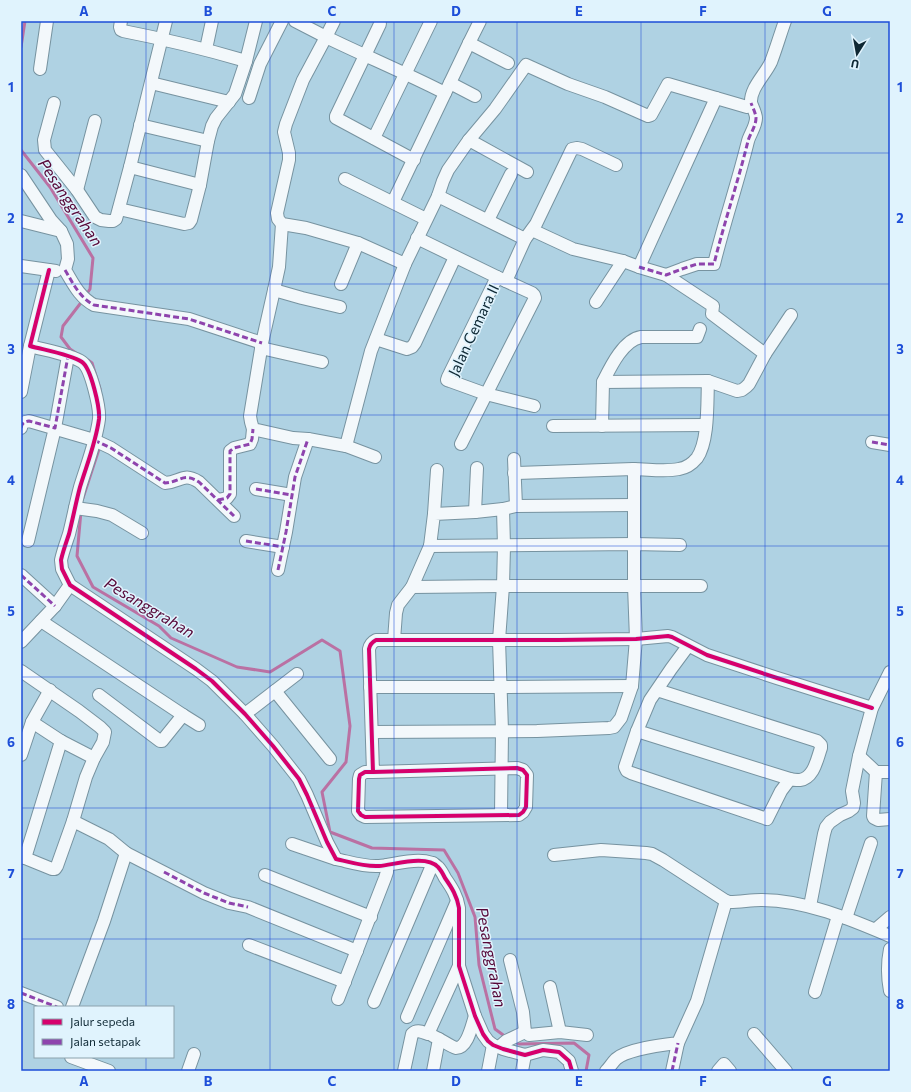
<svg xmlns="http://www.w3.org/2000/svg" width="911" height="1092" font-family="Commissioner,sans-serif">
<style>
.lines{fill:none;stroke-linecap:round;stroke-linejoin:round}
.stream{stroke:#ba71a3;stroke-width:3}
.minor-casing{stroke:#7793a0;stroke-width:14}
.minor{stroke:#f3f8fb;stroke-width:12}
.quiet{stroke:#8e44ad;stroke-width:3;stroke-dasharray:6 3;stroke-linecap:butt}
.cycleway-casing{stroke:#e0f3fd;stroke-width:6}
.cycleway{stroke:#d6006c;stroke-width:4}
.grid{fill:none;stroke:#1d4ed8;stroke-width:1;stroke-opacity:0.55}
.labels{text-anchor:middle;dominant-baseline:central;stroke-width:3;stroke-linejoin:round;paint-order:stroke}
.street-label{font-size:15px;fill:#0e2834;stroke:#e0f3fd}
.water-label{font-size:16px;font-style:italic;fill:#570838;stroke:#e0f3fd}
.neatline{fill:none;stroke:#1d4ed8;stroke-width:1.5}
.grid-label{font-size:13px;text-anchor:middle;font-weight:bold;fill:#1d4ed8}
</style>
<rect width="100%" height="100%" fill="#afd2e3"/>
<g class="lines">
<g class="stream">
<path d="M21 47 25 21"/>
<path d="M21 150 50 187 93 258 90 289 86 295"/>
<path d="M76 353 70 349 61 337 63 326 83 300"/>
<path d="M88 360 92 363 100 389"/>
<path d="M83 498 100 446"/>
<path d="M81 511 77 556 93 587 159 626 171 638 237 667 270 672 322 640 340 651 350 726 346 762 322 792 330 832 372 848 444 850 458 873 475 917 479 965 495 1029 506 1037"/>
<path d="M513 1041 519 1044 574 1043 589 1055 586 1071"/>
</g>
<g class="minor-casing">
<g id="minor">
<path d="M121 21 120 27 121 30 123 31C164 39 205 49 246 61"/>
<path d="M295 21 326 37 334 21"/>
<path d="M380 24 336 116V118L414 160"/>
<path d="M469 43 508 63"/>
<path d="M206 49 212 21"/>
<path d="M40 69 47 21"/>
<path d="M151 83 229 102"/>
<path d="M450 83 475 96"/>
<path d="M249 98 260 64 282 21"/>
<path d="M54 103 44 140 45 150 77 190 95 217 101 220 109 221H113L116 219 130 167 166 21"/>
<path d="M140 125 208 141"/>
<path d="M374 138 431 21"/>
<path d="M469 140 527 172"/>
<path d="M130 167 200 185"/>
<path d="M21 175 51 220 61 231 67 244 68 259 65 270C73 283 79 297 94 305L189 319 262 343"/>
<path d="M345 179 426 219"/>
<path d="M77 190 95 121"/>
<path d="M438 196 525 239"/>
<path d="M393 202 469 43 480 21"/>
<path d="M119 209 184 224 189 223 191 220 200 185 208 141 212 126 216 118 235 94 246 61 256 21"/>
<path d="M488 220 511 174"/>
<path d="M21 221 61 231"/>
<path d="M282 224 279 267 274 290 262 343 250 416 251 422 253 429 293 438 308 439 346 446 375 457"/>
<path d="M532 230 573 249 623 261 639 267 716 98"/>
<path d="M417 238 497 277 532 293 534 295 535 298 461 444"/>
<path d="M405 264 358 243 306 228 282 224 278 219 277 213 289 160V153L284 132 286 124 303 80 326 37C365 56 406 73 445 93"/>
<path d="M21 266 56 271"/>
<path d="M49 270 30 346C44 350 70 354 82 362 91 368 100 408 99 419 96 442 87 464 80 487 76 502 73 518 69 534 66 543 63 551 61 560L62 569 70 585 196 669 212 681 245 714 273 746 299 779 307 795 327 842 336 859C350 862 364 867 379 866 394 865 426 854 438 867 441 870 443 874 445 878 452 888 457 896 459 908V966L475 1016 483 1034 488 1041 493 1045 503 1049 525 1055 543 1050 559 1052 569 1061 572 1071"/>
<path d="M666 275 682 269 697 264H714C724 223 738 182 748 141 750 134 756 126 756 118 756 114 753 108 751 103"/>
<path d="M497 277 448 377 447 380 450 381 486 394 534 406"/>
<path d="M506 281 525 239 536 224 572 149 577 148 582 149 616 165"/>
<path d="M341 284 358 243"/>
<path d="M274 290 302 298 340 307"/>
<path d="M596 302 623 261"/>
<path d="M376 339 407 349 412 347 415 343 455 257"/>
<path d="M261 348 322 362"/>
<path d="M765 354 791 315"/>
<path d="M603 382C610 368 623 340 641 337H697L700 329"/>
<path d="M21 392 30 346"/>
<path d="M553 426 706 425"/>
<path d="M602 426 603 382 708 381 737 391 742 390 746 387 749 384 765 354 712 314 713 306 666 275 639 267"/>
<path d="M21 428C22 423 24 422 29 421L94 440 111 448 165 483C181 482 183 472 199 482L234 516"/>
<path d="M872 442 890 445"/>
<path d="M346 446 371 351 405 264 438 196 443 181 448 170 469 140 495 109 526 65 568 84 605 97 648 116 651 115 668 84 747 107 751 103C750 88 765 75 771 62 776 49 780 35 785 21"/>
<path d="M514 459 516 506"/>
<path d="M514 473C554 472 594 470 633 469 648 469 664 472 679 469 686 468 692 464 697 458 709 441 707 402 708 381"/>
<path d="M256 489 292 495"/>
<path d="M218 500 227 498 230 494V451L234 448 250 444 252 439 253 429"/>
<path d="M75 508 97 511 112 515 142 533"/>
<path d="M503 509 475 512 434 514 430 546 634 544 680 545"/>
<path d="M475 512 477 468"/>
<path d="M434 514 437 470"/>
<path d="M28 541 55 428 68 356"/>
<path d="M246 541 283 547"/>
<path d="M278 570 286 532 295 477 308 439"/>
<path d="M21 575 55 606"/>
<path d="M412 587 430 546"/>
<path d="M41 621 183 715 162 741H160L99 695"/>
<path d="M394 640 396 613 398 605 412 587 503 586 504 546 503 509 516 506 634 505"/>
<path d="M21 642 55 606 70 585"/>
<path d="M21 671 79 711 100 727 105 732 103 742 94 758 86 777 73 821 109 839 126 853 104 921 72 1007"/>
<path d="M370 687H501L632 686"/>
<path d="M50 690 32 722 61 741 94 758"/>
<path d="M657 690 817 741 821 745V748C817 759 814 778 800 780 797 780 793 780 790 779L781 791 767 819 631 773 627 771 625 767 637 731 650 700 671 669 688 646"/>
<path d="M275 691 330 759"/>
<path d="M245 714 297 674"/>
<path d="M183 715 199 725"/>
<path d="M637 731 790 779"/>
<path d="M372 732 537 731 609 728 614 727 621 718 632 686 636 639 634 586V469"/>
<path d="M21 755 32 722"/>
<path d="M859 756 876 772H890"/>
<path d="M373 772 517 768 523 770 527 775 526 807 523 812 519 815 365 817 361 815 358 811 359 779 360 775 365 772H373L369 649C370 644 372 642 376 640H558L636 639 668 636 672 637 707 655 777 678 872 708"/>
<path d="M876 772 873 816 874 818 878 820 890 819"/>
<path d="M501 815 502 731 499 640 503 586H701"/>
<path d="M292 844 336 859"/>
<path d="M126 853 204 893 229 903 248 907 357 951"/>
<path d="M554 855 601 850 646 853 652 854 663 860 726 901"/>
<path d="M21 857 25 858 34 829 61 741"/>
<path d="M25 858 52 869H55L57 866 73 821"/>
<path d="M265 875 371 917"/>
<path d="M810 906 824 834 826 827 830 822 840 815 849 811 853 808 854 803 852 791 859 756 872 708 890 672"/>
<path d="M846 918 871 843"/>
<path d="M876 929 890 917"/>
<path d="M249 945 345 982"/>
<path d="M890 949C887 964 887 975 890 991"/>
<path d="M510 960 523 1012 525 1032"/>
<path d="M550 987 560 1032"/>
<path d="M815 992 838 916"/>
<path d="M21 993 57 1007"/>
<path d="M338 999 385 878 387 872V865"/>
<path d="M374 1002 433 863"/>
<path d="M407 1017 457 901"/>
<path d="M525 1032 529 1035 560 1032 587 1035"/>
<path d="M754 1034 786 1071"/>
<path d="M439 1039C443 1041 452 1047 456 1048 468 1048 472 1024 475 1016"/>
<path d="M499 1047 506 1041 525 1032"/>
<path d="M71 1057 109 1071"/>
<path d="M188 1071 194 1054"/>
<path d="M404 1071 412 1034C417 1029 422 1032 428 1034L459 966"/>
<path d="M433 1071 439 1039 433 1036"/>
<path d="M488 1071 493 1045"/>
<path d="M522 1071 525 1055"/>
<path d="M606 1071C610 1067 612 1063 616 1059 628 1049 662 1045 678 1043L697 1001 726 901 730 902C740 902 751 900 761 900 805 900 850 919 890 936"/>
<path d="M672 1071 678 1043"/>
<path d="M718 1071 724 1064 730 1071"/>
</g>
</g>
<use href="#minor" class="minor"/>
<g class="quiet">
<path d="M639 267 666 275 682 269 697 264H714C724 223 738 182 748 141 750 134 756 126 756 118 756 114 753 108 751 103"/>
<path d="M65 270C73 283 79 297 94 305L189 319 262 343"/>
<path d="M21 428C22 423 24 422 29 421L55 428 68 356"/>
<path d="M94 440 111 448 165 483C181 482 183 472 199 482L234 516"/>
<path d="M872 442 890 445"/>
<path d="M256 489 292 495"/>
<path d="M218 500 227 498 230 494V451L234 448 250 444 252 439 253 429"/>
<path d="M246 541 283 547"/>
<path d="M278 570 286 532 295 477 308 439"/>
<path d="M21 575 55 606"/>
<path d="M164 872 204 893 229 903 248 907"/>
<path d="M21 993 57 1007"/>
<path d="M672 1071 678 1043"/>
</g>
<g class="cycleway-casing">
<g id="cycleway">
<path d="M49 270 30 346C44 350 70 354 82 362 91 368 100 408 99 419 96 442 87 464 80 487 76 502 73 518 69 534 66 543 63 551 61 560L62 569 70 585 196 669 212 681 245 714 273 746 299 779 307 795 327 842 336 859C350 862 364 867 379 866 394 865 426 854 438 867 441 870 443 874 445 878 452 888 457 896 459 908V966L475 1016 483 1034 488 1041 493 1045 503 1049 525 1055 543 1050 559 1052 569 1061 572 1071"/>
<path d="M373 772 517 768 523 770 527 775 526 807 523 812 519 815 365 817 361 815 358 811 359 779 360 775 365 772H373L369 649C370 644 372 642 376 640H558L636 639 668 636 672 637 707 655 777 678 872 708"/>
</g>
</g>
<use href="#cycleway" class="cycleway"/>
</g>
<path class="grid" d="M146 21V1007M270 21V1071M394 21V1071M517 21V1071M641 21V1071M765 21V1071M21 153H890M21 284H890M21 415H890M21 546H890M21 677H890M21 808H890M21 939H890M146 1057V1071"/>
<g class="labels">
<g class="street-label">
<text transform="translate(473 330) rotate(-65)">Jalan Cemara II</text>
</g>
<g class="water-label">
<text transform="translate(71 202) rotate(56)">Pesanggrahan</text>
<text transform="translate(150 607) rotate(31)">Pesanggrahan</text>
<text transform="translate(492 957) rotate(79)">Pesanggrahan</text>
</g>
</g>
<rect width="911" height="1092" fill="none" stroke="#e0f3fd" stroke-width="44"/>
<rect x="34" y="1006" width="140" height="52" fill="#e0f3fd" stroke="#8ca2ad"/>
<rect x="42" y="1019" width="20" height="6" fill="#d6006c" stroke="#8ca2ad"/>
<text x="70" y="1026" font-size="12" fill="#0e2834">Jalur sepeda</text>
<rect x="42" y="1039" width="20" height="6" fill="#8e44ad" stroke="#8ca2ad"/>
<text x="70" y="1046" font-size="12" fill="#0e2834">Jalan setapak</text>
<g transform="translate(857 54) rotate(191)" stroke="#e0f3fd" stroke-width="3" paint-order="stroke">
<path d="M0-3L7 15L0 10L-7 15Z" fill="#0e2834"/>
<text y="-6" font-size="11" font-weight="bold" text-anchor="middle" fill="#0e2834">U</text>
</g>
<rect x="22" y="22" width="867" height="1048" class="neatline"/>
<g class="grid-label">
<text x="84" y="16">A</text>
<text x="208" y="16">B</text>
<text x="332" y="16">C</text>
<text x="456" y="16">D</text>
<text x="579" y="16">E</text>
<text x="703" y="16">F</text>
<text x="827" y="16">G</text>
<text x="11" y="92">1</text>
<text x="900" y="92">1</text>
<text x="11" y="223">2</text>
<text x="900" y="223">2</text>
<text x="11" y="354">3</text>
<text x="900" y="354">3</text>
<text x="11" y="485">4</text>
<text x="900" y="485">4</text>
<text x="11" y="616">5</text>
<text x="900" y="616">5</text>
<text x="11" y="747">6</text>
<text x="900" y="747">6</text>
<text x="11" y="878">7</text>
<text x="900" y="878">7</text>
<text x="11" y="1009">8</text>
<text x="900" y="1009">8</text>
<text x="84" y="1086">A</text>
<text x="208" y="1086">B</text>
<text x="332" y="1086">C</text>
<text x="456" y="1086">D</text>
<text x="579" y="1086">E</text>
<text x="703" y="1086">F</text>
<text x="827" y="1086">G</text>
</g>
</svg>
